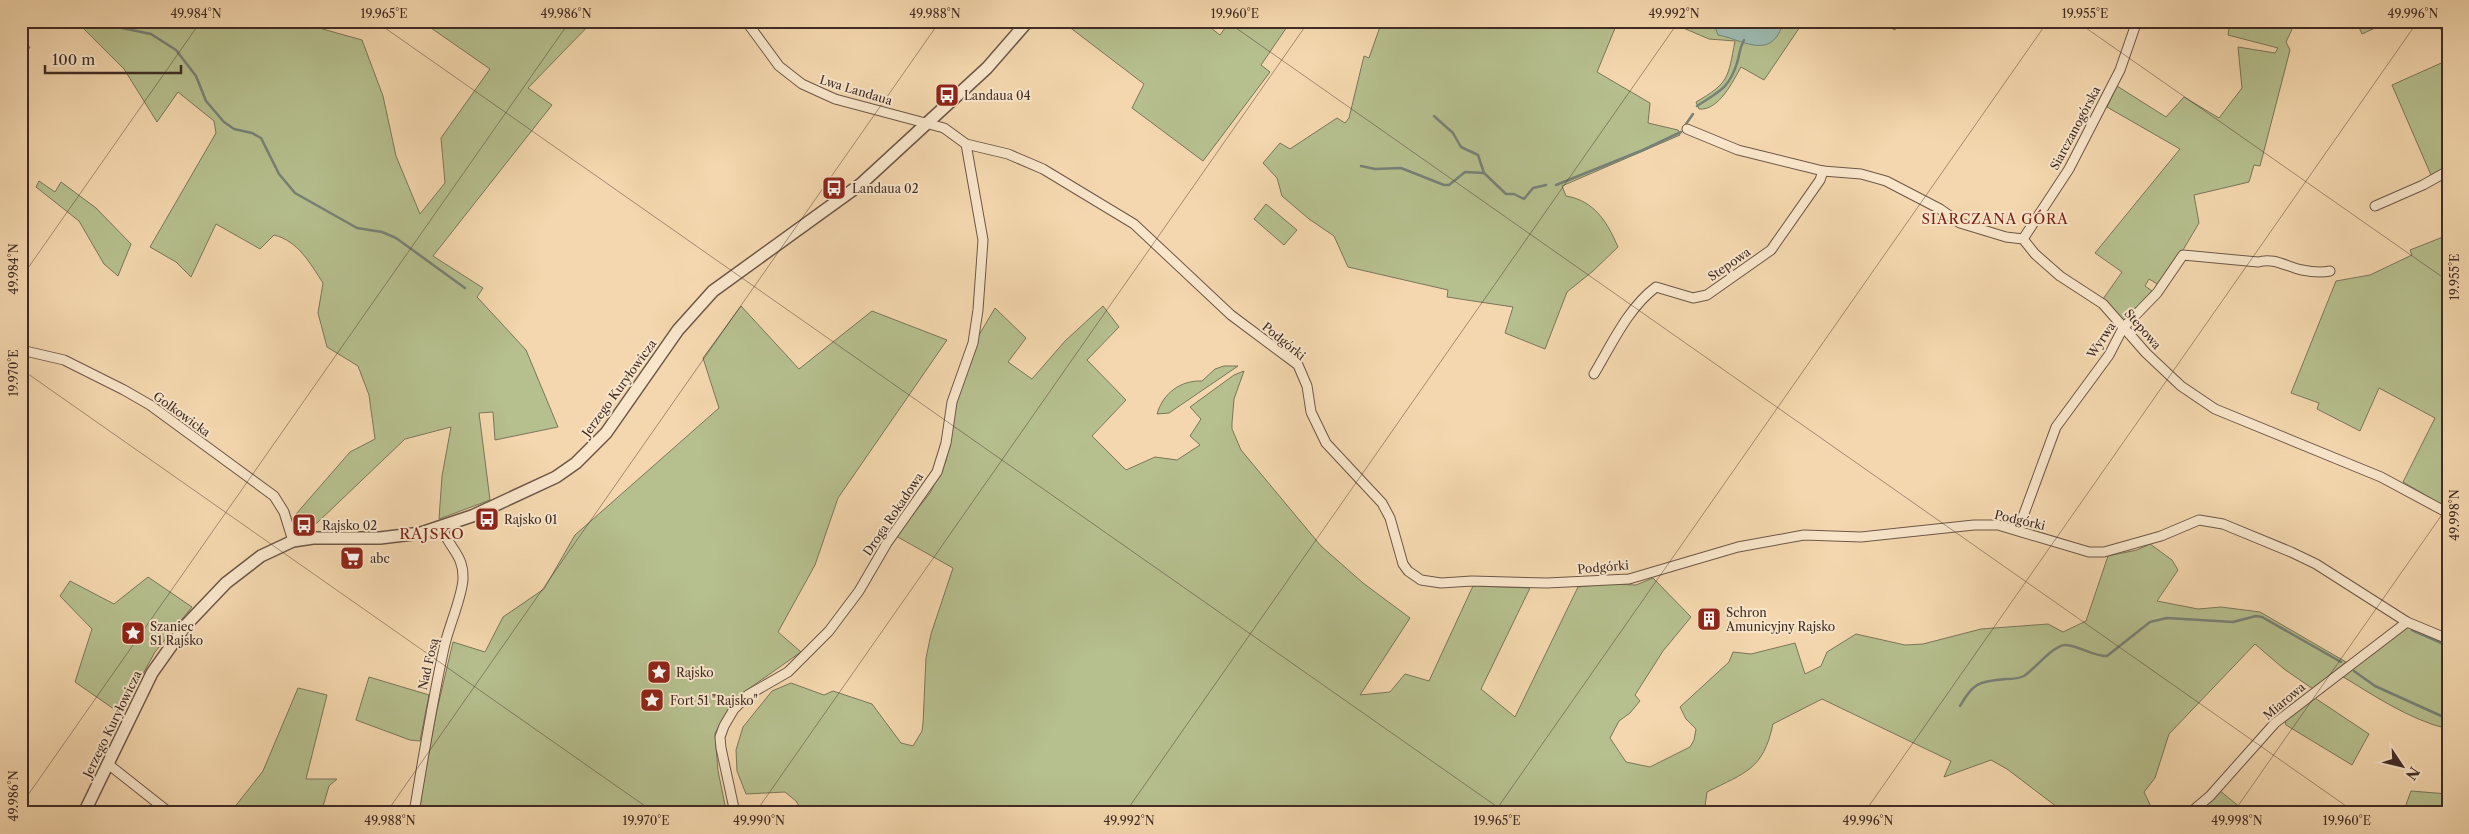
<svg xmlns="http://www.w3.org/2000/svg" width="2469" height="834" font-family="'Libre Caslon Text',serif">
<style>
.green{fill:#b6bf8e;stroke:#7b765a}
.water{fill:#9cb9af;stroke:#778178}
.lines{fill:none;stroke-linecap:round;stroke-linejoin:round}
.stream{stroke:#778178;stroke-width:2.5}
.minor-casing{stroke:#6d5747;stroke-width:11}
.tertiary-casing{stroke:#6d5747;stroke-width:14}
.minor{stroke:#f8e5ca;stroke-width:9}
.tertiary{stroke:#f8e5ca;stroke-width:11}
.ticks{fill:none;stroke:#402c25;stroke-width:1;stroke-opacity:0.45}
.labels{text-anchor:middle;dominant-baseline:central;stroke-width:4;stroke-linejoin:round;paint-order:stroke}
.street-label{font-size:12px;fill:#402c25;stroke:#f8e5ca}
.poi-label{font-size:12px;fill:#402c25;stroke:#f8e5ca;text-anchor:start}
.neighbourhood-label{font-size:14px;letter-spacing:1px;fill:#7a1f14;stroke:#f8e5ca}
.quarter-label{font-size:15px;letter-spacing:1px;fill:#7a1f14;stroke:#f8e5ca}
.neatline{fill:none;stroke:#402c25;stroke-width:2}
.ticks-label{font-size:12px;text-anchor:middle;fill:#402c25}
</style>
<rect width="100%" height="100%" fill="#f4d7ae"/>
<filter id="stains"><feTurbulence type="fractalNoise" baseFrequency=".004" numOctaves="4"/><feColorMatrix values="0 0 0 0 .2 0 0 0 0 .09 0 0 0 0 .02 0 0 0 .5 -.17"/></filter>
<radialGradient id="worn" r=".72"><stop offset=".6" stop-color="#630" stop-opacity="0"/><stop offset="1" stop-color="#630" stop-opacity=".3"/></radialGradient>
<g class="green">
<path d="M76 21H294L362 40 383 96 396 156 420 214 445 183 441 138 490 69 421 21H593L528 88 552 105 433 256 483 288 477 297 526 350 558 427 495 440 493 412 479 413 490 500 439 519 442 476 451 427 405 439 317 523 295 526 290 521 350 452 375 439 369 395 358 366 327 347 318 313 323 283C310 263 298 241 274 235L260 249 216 224 191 277 176 262 150 247 216 133 214 121 178 92 157 122 124 69Z"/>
<path d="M1072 21H1202L1220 35 1230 21H1291L1261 65 1270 72 1203 161 1132 108 1144 84 1068 26Z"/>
<path d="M1382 21H1618L1597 72 1650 103 1648 123 1678 130 1680 135 1562 186 1566 196C1595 201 1607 222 1618 247L1593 271 1567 292 1545 349 1505 333 1513 307 1447 297 1448 290 1348 267 1334 236 1309 219 1282 196 1277 178 1263 163 1280 143 1290 149 1337 118 1345 123 1349 118 1364 56 1369 58Z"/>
<path d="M1667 21H1804L1764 80 1741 67C1733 81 1719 111 1699 109L1696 102C1729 83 1728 78 1735 41L1709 39Z"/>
<path d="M1876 21H1899L1895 30Z"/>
<path d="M2230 21H2302L2294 25 2286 42 2290 50 2260 166 2254 165 2249 182 2194 195 2199 223 2183 250 2159 285 2149 279 2145 286 2152 291 2125 323 2103 299 2122 272 2095 253 2180 149 2107 107 2117 86 2166 117 2184 97 2219 118 2242 88 2238 47 2275 53 2278 48 2228 35Z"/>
<path d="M2356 21H2390L2362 34Z"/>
<path d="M2437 21H2448V45Z"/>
<path d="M21 42 30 47 21 63Z"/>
<path d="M2448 60V168L2431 175 2392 85Z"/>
<path d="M39 181 55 192 61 182 96 208 131 244 118 276 104 264 79 221 36 187Z"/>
<path d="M1266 204 1297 230 1284 245 1254 219Z"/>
<path d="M2448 235V401L2444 408 2448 410V508L2403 482 2435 418 2379 388 2360 431 2317 409 2319 403 2291 393 2336 281 2370 275 2412 255 2410 250Z"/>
<path d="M741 306 799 369 872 311 947 340 838 498 815 565 778 632 801 652 737 697 715 733 718 771 725 805 709 813H418L436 714 453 642 485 652 503 617 544 589 575 535 719 408 703 358Z"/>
<path d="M1103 306 1119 327 1087 360 1126 400 1092 436 1126 470 1155 457 1177 460 1200 445 1190 436 1201 419 1190 407 1234 375 1244 371 1234 399 1232 423V429L1241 450 1321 546 1363 583 1410 618 1360 695 1390 692 1405 674 1429 681 1473 586 1530 588 1481 689 1515 717 1578 587 1608 584 1636 585 1653 578 1691 617 1663 651 1635 695 1640 701 1630 713 1619 721 1610 738 1626 762 1650 767 1690 747 1694 740 1696 729 1686 719 1680 707 1729 662 1733 652 1751 654 1795 643 1805 674 1821 666 1827 652 1856 634 1905 645 1923 644 1981 629 2048 624 2063 632 2086 621 2108 556 2137 550 2150 544 2172 560 2178 570 2157 601 2198 609 2221 607 2260 612 2346 662 2313 689 2284 669 2255 644 2169 734 2155 778 2144 792 2154 813H2065L2007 769 1991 760 1944 777 1951 761 1822 699 1773 724C1763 770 1746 772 1707 792L1704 813H803L796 801 785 792 746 794 737 771 736 750 743 727 772 691 791 683 824 695 833 691 872 704 901 743 913 746 922 731 923 723 926 658 931 634 953 568 896 536 930 493 946 461 956 405 979 335 995 308 1026 338 1008 362 1032 379 1065 341Z"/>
<path d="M1224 366H1238L1169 413 1157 414C1163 393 1181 380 1202 381L1215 369Z"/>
<path d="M148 577 192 607 155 652 121 714 75 682 92 629 60 596 70 581 114 604Z"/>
<path d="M2409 625 2448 642V729C2408 719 2375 696 2340 675Z"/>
<path d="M369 677 429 695 420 741 410 740 356 720Z"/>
<path d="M298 688 327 695 306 779H337L329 786 321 813H230L263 771Z"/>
<path d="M2312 696 2369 734 2352 765 2286 725 2285 720Z"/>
<path d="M2219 790 2247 813H2195Z"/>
<path d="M2411 791 2448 794V813H2403Z"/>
</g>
<path class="water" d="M1737 21H1782V26C1770 61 1741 39 1718 35L1715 27 1726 28Z"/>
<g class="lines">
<g class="stream">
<path d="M102 21 122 28 151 34 176 50 196 76 206 101 224 122 234 129 252 133 261 138 279 174 295 193 357 228 382 232 396 238 465 288"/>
<path d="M1697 106C1718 92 1729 89 1737 63 1740 54 1739 49 1744 40"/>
<path d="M1434 116 1453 133 1461 147 1478 155 1484 173 1506 194H1514L1524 199 1533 188 1546 185"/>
<path d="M1686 124 1693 114"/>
<path d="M1361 166 1375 169 1401 168 1444 185H1449L1465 172 1484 173"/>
<path d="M1556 185 1643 150 1681 132"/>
<path d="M2412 630 2448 646"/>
<path d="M2354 671 2375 686 2448 719"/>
<path d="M1960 706C1973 683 1979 681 2006 679 2012 679 2018 679 2024 676 2035 669 2054 644 2066 645 2080 646 2092 656 2107 656L2150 622 2167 618 2233 622 2256 616 2262 617 2341 662"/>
</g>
<g class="minor-casing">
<g id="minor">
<path d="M746 21 779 66 802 84 835 99 944 128 966 144 1008 154 1043 169 1134 224 1231 315 1298 365 1307 386 1311 412 1326 443 1382 503 1390 518 1403 564 1408 571 1421 580 1441 583 1472 581 1547 583 1629 579 1738 547 1804 535 1861 537 1974 525H1998L2089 552H2104L2161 536 2199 520 2223 524 2291 552 2316 564 2407 622 2448 639"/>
<path d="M1687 129 1738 150 1823 171 1861 174 1886 181 1940 209 1960 223 2006 237 2023 239 2035 254 2060 276 2103 304 2146 353 2181 386 2215 409 2381 477 2448 513"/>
<path d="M2375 206 2423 185 2448 171"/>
<path d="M2023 239 2069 169 2120 70 2137 21"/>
<path d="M21 350 64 360 124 390 150 405 274 496 284 512 293 541"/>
<path d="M1594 374C1612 344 1628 308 1656 287L1693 298 1707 295 1771 250 1820 180 1823 171"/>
<path d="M2018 530 2056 427 2109 355 2123 328 2157 293 2183 255 2258 262C2274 257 2287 267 2302 270 2312 272 2320 273 2330 271"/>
<path d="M108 764 170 813"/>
<path d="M414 813C423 758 432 703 444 648 448 628 462 598 463 579 464 554 448 548 442 527"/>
<path d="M735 813 721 748 720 737 724 726 734 709 748 695 788 672 829 631 859 591 887 543 937 472 946 443 952 402 973 343 978 310 983 240 966 144"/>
<path d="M2190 813 2210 796 2275 723 2407 622"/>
</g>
</g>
<g class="tertiary-casing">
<path id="tertiary" d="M84 813 152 673 186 625 226 583 261 556 293 541 313 538H380L421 533 472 516 556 477 576 463 606 433 678 330 713 291 861 184 987 68 1028 21"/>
</g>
<use href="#minor" class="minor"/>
<use href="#tertiary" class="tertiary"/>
</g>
<path class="ticks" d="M375 21 1506 813M1226 21 2356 813M2076 21 2448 281M21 278 201 21M21 369 655 813M21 805 570 21M386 813 940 21M755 813 1309 21M1125 813 1679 21M1494 813 2048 21M1864 813 2418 21M2233 813 2448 506"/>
<defs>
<g id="bus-square" transform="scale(1.25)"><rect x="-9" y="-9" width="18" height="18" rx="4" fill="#8f2418" stroke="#f8e5ca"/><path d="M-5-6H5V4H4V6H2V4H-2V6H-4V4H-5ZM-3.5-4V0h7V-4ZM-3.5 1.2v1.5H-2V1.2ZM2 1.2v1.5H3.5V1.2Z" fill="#fff"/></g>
<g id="supermarket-square" transform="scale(1.25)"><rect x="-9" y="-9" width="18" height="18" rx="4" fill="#8f2418" stroke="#f8e5ca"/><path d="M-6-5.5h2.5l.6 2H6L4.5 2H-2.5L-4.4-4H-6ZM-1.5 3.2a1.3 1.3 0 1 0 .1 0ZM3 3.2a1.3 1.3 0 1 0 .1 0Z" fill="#fff"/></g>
<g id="building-square" transform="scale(1.25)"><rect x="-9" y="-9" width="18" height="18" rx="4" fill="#8f2418" stroke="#f8e5ca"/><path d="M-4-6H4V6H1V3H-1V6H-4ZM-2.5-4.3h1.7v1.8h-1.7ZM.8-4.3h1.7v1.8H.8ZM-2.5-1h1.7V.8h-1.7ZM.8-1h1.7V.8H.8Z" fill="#fff"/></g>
<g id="sight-square" transform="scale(1.25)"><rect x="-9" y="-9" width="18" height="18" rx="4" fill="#8f2418" stroke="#f8e5ca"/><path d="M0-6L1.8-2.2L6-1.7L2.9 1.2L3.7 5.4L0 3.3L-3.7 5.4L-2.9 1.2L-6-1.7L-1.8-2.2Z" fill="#fff"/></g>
</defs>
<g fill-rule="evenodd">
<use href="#bus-square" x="947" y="95"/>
<use href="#bus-square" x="834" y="188"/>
<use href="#bus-square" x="487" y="519"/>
<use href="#bus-square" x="304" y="525"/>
<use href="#supermarket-square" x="352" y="558"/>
<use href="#building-square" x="1709" y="619"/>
<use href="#sight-square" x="133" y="633"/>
<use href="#sight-square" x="659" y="672"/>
<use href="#sight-square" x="652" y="700"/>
</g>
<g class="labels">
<g class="street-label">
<text transform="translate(856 90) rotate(17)">Lwa Landaua</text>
<text transform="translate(2075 128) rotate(-62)">Siarczanogórska</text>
<text transform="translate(1729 264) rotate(-35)">Stepowa</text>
<text transform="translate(2143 329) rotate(49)">Stepowa</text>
<text transform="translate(2101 340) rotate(-56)">Wyrwa</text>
<text transform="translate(1284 341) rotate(39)">Podgórki</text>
<text transform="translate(619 388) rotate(-54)">Jerzego Kuryłowicza</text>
<text transform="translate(182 414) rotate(36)">Golkowicka</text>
<text transform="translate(893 514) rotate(-56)">Droga Rokadowa</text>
<text transform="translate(2020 520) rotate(13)">Podgórki</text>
<text transform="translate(1603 567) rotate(-5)">Podgórki</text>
<text transform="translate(428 664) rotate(-77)">Nad Fosą</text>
<text transform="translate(2284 701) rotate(-40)">Miarowa</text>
<text transform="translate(112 724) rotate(-64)">Jerzego Kuryłowicza</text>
</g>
<g class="poi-label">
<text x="964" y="95">Landaua 04</text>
<text x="852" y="188">Landaua 02</text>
<text x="504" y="519">Rajsko 01</text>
<text x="322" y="525">Rajsko 02</text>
<text x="370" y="558">abc</text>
<text x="1726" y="612">Schron<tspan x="1726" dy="14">Amunicyjny Rajsko</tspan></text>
<text x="150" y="626">Szaniec<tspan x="150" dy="14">S1 Rajsko</tspan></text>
<text x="676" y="672">Rajsko</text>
<text x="670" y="700">Fort 51 "Rajsko"</text>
</g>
<g class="neighbourhood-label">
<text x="1995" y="219">SIARCZANA GÓRA</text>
</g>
<g class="quarter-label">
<text x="432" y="533">RAJSKO</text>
</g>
</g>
<rect width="2469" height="834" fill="none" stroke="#f4d7ae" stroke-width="55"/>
<g transform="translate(2402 766) rotate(125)" stroke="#f8e5ca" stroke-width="4" paint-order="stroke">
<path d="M0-4L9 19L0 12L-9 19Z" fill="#402c25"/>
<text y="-8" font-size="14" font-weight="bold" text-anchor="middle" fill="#402c25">N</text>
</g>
<path d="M45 65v8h136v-8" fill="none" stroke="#402c25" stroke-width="2.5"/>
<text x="52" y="65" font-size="15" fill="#402c25" stroke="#f8e5ca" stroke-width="4" paint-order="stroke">100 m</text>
<rect x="28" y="28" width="2414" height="778" class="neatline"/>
<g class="ticks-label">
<text x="196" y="18">49.984°N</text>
<text x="384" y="18">19.965°E</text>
<text x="566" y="18">49.986°N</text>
<text x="935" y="18">49.988°N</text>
<text x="1235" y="18">19.960°E</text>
<text x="1674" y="18">49.992°N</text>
<text x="2085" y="18">19.955°E</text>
<text x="2413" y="18">49.996°N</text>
<text transform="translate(14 269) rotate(-90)" y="4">49.984°N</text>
<text transform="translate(2455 277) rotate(-90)" y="4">19.955°E</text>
<text transform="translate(14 373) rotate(-90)" y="4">19.970°E</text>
<text transform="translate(2455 515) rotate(-90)" y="4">49.998°N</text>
<text transform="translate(14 796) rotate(-90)" y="4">49.986°N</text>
<text x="390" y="825">49.988°N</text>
<text x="646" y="825">19.970°E</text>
<text x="759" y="825">49.990°N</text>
<text x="1129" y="825">49.992°N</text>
<text x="1497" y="825">19.965°E</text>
<text x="1868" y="825">49.996°N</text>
<text x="2237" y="825">49.998°N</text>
<text x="2347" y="825">19.960°E</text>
</g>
<rect width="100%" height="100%" filter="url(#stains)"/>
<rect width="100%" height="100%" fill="url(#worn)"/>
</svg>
